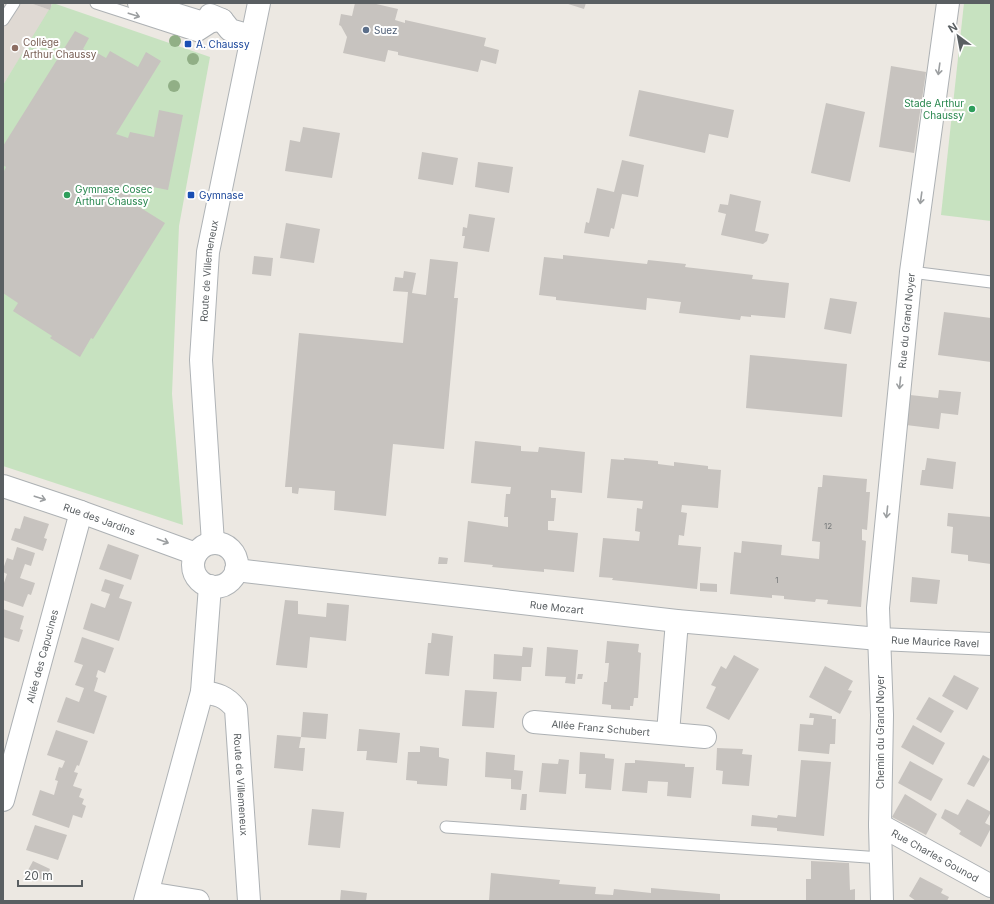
<svg xmlns="http://www.w3.org/2000/svg" width="994" height="904" font-family="Inter,sans-serif">
<style>
.education{fill:#dfd9d3}
.green{fill:#c7e2c0}
.building{fill:#c7c3bf}
.lines{fill:none;stroke-linecap:round;stroke-linejoin:round}
.service-casing{stroke:#adb1b4;stroke-width:13}
.minor-casing{stroke:#adb1b4;stroke-width:24}
.secondary-casing{stroke:#afb3b6;stroke-width:24}
.service{stroke:#fff;stroke-width:11}
.minor{stroke:#fff;stroke-width:22}
.secondary{stroke:#fff;stroke-width:22}
.tree{fill:#91af86}
.oneway{stroke:#9c9fa1}
.service-dot{fill:#5c6f8a;stroke:#fff;stroke-width:1.5}
.transit-dot{fill:#1a4fb4;stroke:#fff;stroke-width:1.5}
.education-dot{fill:#8d6e63;stroke:#fff;stroke-width:1.5}
.leisure-dot{fill:#2e9e5b;stroke:#fff;stroke-width:1.5}
.labels{text-anchor:middle;dominant-baseline:central;stroke-width:4;stroke-linejoin:round;paint-order:stroke}
.number-label{font-size:8px;fill:#757879}
.service-label{font-size:10px;fill:#4e5e75;stroke:#fff;text-anchor:start}
.education-label{font-size:10px;fill:#785e54;stroke:#fff;text-anchor:start}
.transit-label{font-size:10px;fill:#164399;stroke:#fff;text-anchor:start}
.leisure-label{font-size:10px;fill:#27864d;stroke:#fff;text-anchor:end}
.street-label{font-size:10px;fill:#5a5f62;stroke:#fff}
</style>
<rect width="100%" height="100%" fill="#ece8e2"/>
<path class="education" d="M3 3H30L50 10 3 85Z"/>
<g class="green">
<path d="M53 3 210 57 179 226 172 394 183 525 3 466V85Z"/>
<path d="M964 3H991V221L941 215Z"/>
</g>
<g class="building">
<path d="M30 3H52L50 10Z"/>
<path d="M355 3H372L398 9 395 20 405 23V20L486 38 484 46 499 50 496 64 481 60 478 72 398 55V52L388 50 385 62 343 53 347 37 341 26 339 25 341 14 352 16Z"/>
<path d="M565 3H586L584 9Z"/>
<path d="M75 31 89 38 83 49 90 53 92 50 106 58 110 51 138 67 146 52 161 61 116 134 128 138 130 132 154 137 159 110 183 115 168 190 138 184 128 200 165 223 93 339 91 338 80 357 50 338 52 336 13 311 18 303 3 293V173L6 167 3 165V146Z"/>
<path d="M891 66 926 72 914 153 879 147Z"/>
<path d="M639 90 734 110 728 138 709 134 705 153 629 136Z"/>
<path d="M826 103 865 112 850 182 811 173Z"/>
<path d="M303 127 340 133 332 178 285 171 290 140 300 142Z"/>
<path d="M422 152 458 158 453 185 418 179Z"/>
<path d="M622 160 644 165 638 197 622 194 614 229 611 228 609 237 584 233 586 222 589 223 597 188 614 192Z"/>
<path d="M478 162 513 167 509 193 475 187Z"/>
<path d="M730 194 761 201 755 231 769 234 767 241 763 244 721 235 726 214 718 212 720 204 728 205Z"/>
<path d="M469 214 495 218 489 252 463 248 465 236H462L463 227 467 228Z"/>
<path d="M286 223 320 229 314 263 280 258Z"/>
<path d="M563 255 647 264 648 260 686 264 685 267 753 275 752 279 789 283 785 318 751 315V317L741 316 740 320 679 313 681 302 647 298 646 310 556 300V297L539 295 544 257 563 259Z"/>
<path d="M254 256 273 258 271 276 252 274Z"/>
<path d="M430 259 458 262 454 298H458L444 449 393 444 386 516 334 510 335 491 299 488 298 494 292 493V487H285L299 333 403 343 408 292 393 291 395 277 403 278 404 271 416 273 412 293 426 295Z"/>
<path d="M830 298 857 302 851 334 824 329Z"/>
<path d="M944 312 991 318V362L938 355Z"/>
<path d="M750 355 847 364 842 417 746 408Z"/>
<path d="M939 390 961 392 958 415 941 413 939 429 906 425 910 395 938 398Z"/>
<path d="M475 441 521 446V451L538 452 539 447 585 452 582 493 551 490V498H556L554 521H548V530L578 533 574 572 544 569V572L492 567 493 565 464 562 468 521 508 527V517H504L506 494H510L511 487 471 483Z"/>
<path d="M624 458 658 461V464L674 466V462L708 466V469L721 470 718 508 682 505 681 512 687 513 684 536 679 535 678 545 701 547 697 589 612 580 613 578 599 577 603 538 639 541 640 532 635 531 637 508 642 509 643 501 607 498 611 459 624 460Z"/>
<path d="M927 458 956 462 953 489 920 485 922 470H925Z"/>
<path d="M823 475 867 479 866 492H870L867 530 862 529V540L866 541 861 607 827 604 828 600 816 599 815 602 784 599V596L772 595V598L730 594 734 552 741 553 742 541 782 545 781 555 819 559 820 542 812 541 818 487H822Z"/>
<path d="M948 513 991 517V564L968 561V555L951 553 953 527 947 526Z"/>
<path d="M24 516 49 524 44 538 47 539 43 551 11 540 15 528 20 529Z"/>
<path d="M108 544 139 555 131 580 99 569Z"/>
<path d="M17 547 35 553 31 566 25 564 20 578 35 583 31 595 28 594 23 607 3 600V586L7 574 3 572V569L7 558 13 560Z"/>
<path d="M439 557 448 558 447 564H438Z"/>
<path d="M912 577 940 580 937 604 910 602Z"/>
<path d="M105 579 124 585 119 598 132 602 119 641 83 629 91 603 105 608 110 594 101 591Z"/>
<path d="M700 583 717 584V592L700 591Z"/>
<path d="M285 600 298 601V614L326 617 327 603 349 605 346 641 310 637 307 668 276 665Z"/>
<path d="M3 609 24 616 20 629 23 630 19 642 3 637Z"/>
<path d="M432 633 453 636 449 676 425 674 428 643H431Z"/>
<path d="M82 637 114 648 105 673 98 670 96 677 98 678 94 691 107 696 94 734 57 722 66 697 79 702 84 688 75 685 83 665 74 662Z"/>
<path d="M607 641 639 644 638 652 641 653 638 698H634L633 706H630V710L611 709V705L602 704 604 682H607L608 673 609 663H605Z"/>
<path d="M523 647 533 648 531 667H522L521 681 493 679 494 654 522 656Z"/>
<path d="M547 647 578 650 575 684 565 683 566 677 545 676Z"/>
<path d="M734 655 759 669 729 720 706 708 716 687 711 685 721 666 726 669Z"/>
<path d="M825 666 853 681 848 690 852 691 840 714 809 697Z"/>
<path d="M578 674H583L582 679H577Z"/>
<path d="M954 675 979 688 967 710 942 696Z"/>
<path d="M465 690 497 692 494 728 462 726Z"/>
<path d="M929 697 954 711 941 733 916 719Z"/>
<path d="M303 712 328 714 326 739 301 737Z"/>
<path d="M810 713 832 716V719H836L835 744H830L829 754 798 751 800 724 813 725 814 718H809Z"/>
<path d="M913 725 945 743 933 765 901 747Z"/>
<path d="M359 729 400 733 397 763 366 760 367 751H357Z"/>
<path d="M56 730 88 741 79 766 77 765 74 772 78 773 73 786 82 789 79 797 84 799 82 804 86 806 82 818 73 815 69 828 32 815 40 790 54 795 58 781 55 780 59 767 62 768 65 761 47 755Z"/>
<path d="M277 735 301 737 299 748H305L303 771 274 768Z"/>
<path d="M420 746 439 748V757L449 759 447 786 417 784V781L406 780 408 752H420Z"/>
<path d="M717 748 743 749 742 754 752 755 749 786 722 784 723 771 716 770Z"/>
<path d="M486 752 515 755 514 770 523 771 521 790 511 789V779L485 777Z"/>
<path d="M580 752 605 754V758L614 759 611 790 585 788 586 774H579Z"/>
<path d="M983 755 990 759 974 787 967 784Z"/>
<path d="M559 759 569 760 566 794 539 792 542 763 558 764Z"/>
<path d="M635 760 685 764V767H694L691 798 667 796 668 782 648 781 647 793 622 791 625 763H635Z"/>
<path d="M801 760 831 762 824 836 777 831V828L751 826 752 815 777 818 778 815 796 817Z"/>
<path d="M910 761 943 779 931 801 898 783Z"/>
<path d="M522 794H527L526 810H520Z"/>
<path d="M905 794 937 814 926 835 892 817Z"/>
<path d="M967 799 991 812 985 823 991 826V828L981 847 959 834 961 831 941 818 945 809 958 815Z"/>
<path d="M312 809 344 812 340 848 308 845Z"/>
<path d="M35 825 67 835 58 860 26 850Z"/>
<path d="M33 861 50 869 45 881 27 872Z"/>
<path d="M811 861 849 863 850 890 855 889V901H806V879H811Z"/>
<path d="M491 873 560 880 559 884 596 887 595 894 613 895 614 889 651 893V888L720 894V901H489Z"/>
<path d="M920 877 943 889 941 893 949 897 947 901H916L909 896Z"/>
<path d="M341 890 367 893 366 901H340Z"/>
</g>
<g class="lines">
<g class="service-casing">
<g id="service">
<path d="M96 3 198 36 215 25"/>
<path d="M3 20 14 3"/>
<path d="M911 272 991 282"/>
<path d="M446 827 881 858"/>
</g>
</g>
<g class="minor-casing">
<g id="minor">
<path d="M139 3 200 22 222 20"/>
<path d="M210 15 222 20 230 30 251 36"/>
<path id="s1" d="M3 486 81 512 196 554"/>
<path id="s2" d="M236 570 677 621 879 639 991 644"/>
<path id="s3" d="M202 692C217 694 226 696 236 709L249 901"/>
<path id="s4" d="M534 722 705 737"/>
<path d="M668 733 677 621"/>
<path id="s5" d="M3 800 81 512"/>
<path id="s6" d="M880 825 991 886"/>
<path d="M148 893 198 901"/>
<path id="s7" d="M882 901 880 825 882 715 878 608 911 272 948 3"/>
</g>
</g>
<g class="secondary-casing">
<g id="secondary">
<path id="s8" d="M213 543 201 360 208 252 259 3"/>
<circle cx="215" cy="565" r="22"/>
<path d="M145 901 202 692 210 586"/>
</g>
</g>
<use href="#service" class="service"/>
<use href="#minor" class="minor"/>
<use href="#secondary" class="secondary"/>
</g>
<g class="tree">
<circle cx="175" cy="41" r="6"/>
<circle cx="193" cy="59" r="6"/>
<circle cx="174" cy="86" r="6"/>
</g>
<defs><path id="oneway-shaft" d="M-6 0H5M1.5-3L5.5 0L1.5 3" fill="none" stroke-width="1.6" stroke-linecap="round" stroke-linejoin="round"/></defs>
<g class="oneway">
<use href="#oneway-shaft" transform="translate(134 15) rotate(18)"/>
<use href="#oneway-shaft" transform="translate(939 69) rotate(98)"/>
<use href="#oneway-shaft" transform="translate(921 198) rotate(98)"/>
<use href="#oneway-shaft" transform="translate(900 383) rotate(96)"/>
<use href="#oneway-shaft" transform="translate(40 498) rotate(18)"/>
<use href="#oneway-shaft" transform="translate(887 512) rotate(96)"/>
<use href="#oneway-shaft" transform="translate(163 541) rotate(20)"/>
</g>
<circle class="service-dot" cx="366" cy="30" r="4"/>
<g class="transit-dot">
<rect x="184" y="40" width="8" height="8" rx="2"/>
<rect x="187" y="191" width="8" height="8" rx="2"/>
</g>
<circle class="education-dot" cx="15" cy="48" r="4"/>
<g class="leisure-dot">
<circle cx="972" cy="109" r="4"/>
<circle cx="67" cy="195" r="4"/>
</g>
<g class="labels">
<g class="number-label">
<text x="828" y="526">12</text>
<text x="777" y="580">1</text>
</g>
<g class="service-label">
<text x="374" y="30">Suez</text>
</g>
<g class="education-label">
<text x="23" y="42">Collège<tspan x="23" dy="12">Arthur Chaussy</tspan></text>
</g>
<g class="transit-label">
<text x="196" y="44">A. Chaussy</text>
<text x="199" y="195">Gymnase</text>
</g>
<g class="leisure-label">
<text x="964" y="103">Stade Arthur<tspan x="964" dy="12">Chaussy</tspan></text>
<text x="75" y="189" text-anchor="start">Gymnase Cosec<tspan x="75" dy="12">Arthur Chaussy</tspan></text>
</g>
<g class="street-label">
<text stroke="none"><textPath href="#s8" startOffset="273">Route de Villemeneux</textPath></text>
<text stroke="none"><textPath href="#s7" startOffset="582">Rue du Grand Noyer</textPath></text>
<text stroke="none"><textPath href="#s1" startOffset="102">Rue des Jardins</textPath></text>
<text stroke="none"><textPath href="#s2" startOffset="323">Rue Mozart</textPath></text>
<text stroke="none"><textPath href="#s2" startOffset="703">Rue Maurice Ravel</textPath></text>
<text stroke="none"><textPath href="#s5" startOffset="149">Allée des Capucines</textPath></text>
<text stroke="none"><textPath href="#s4" startOffset="67">Allée Franz Schubert</textPath></text>
<text transform="translate(880 732) rotate(-90)">Chemin du Grand Noyer</text>
<text stroke="none"><textPath href="#s3" startOffset="115">Route de Villemeneux</textPath></text>
<text stroke="none"><textPath href="#s6" startOffset="63">Rue Charles Gounod</textPath></text>
</g>
</g>
<rect width="994" height="904" fill="none" stroke="#5a5f62" stroke-width="8"/>
<g transform="translate(958 36) rotate(328)" stroke="#ffffff" stroke-width="3" paint-order="stroke">
<path d="M0-3L7 15L0 10L-7 15Z" fill="#5a5f62"/>
<text y="-6" font-size="11" font-weight="bold" text-anchor="middle" fill="#5a5f62">N</text>
</g>
<path d="M18 880v6h64v-6" fill="none" stroke="#5a5f62" stroke-width="2"/>
<text x="24" y="880" font-size="12" fill="#5a5f62" stroke="#ffffff" stroke-width="3" paint-order="stroke">20 m</text>
</svg>
